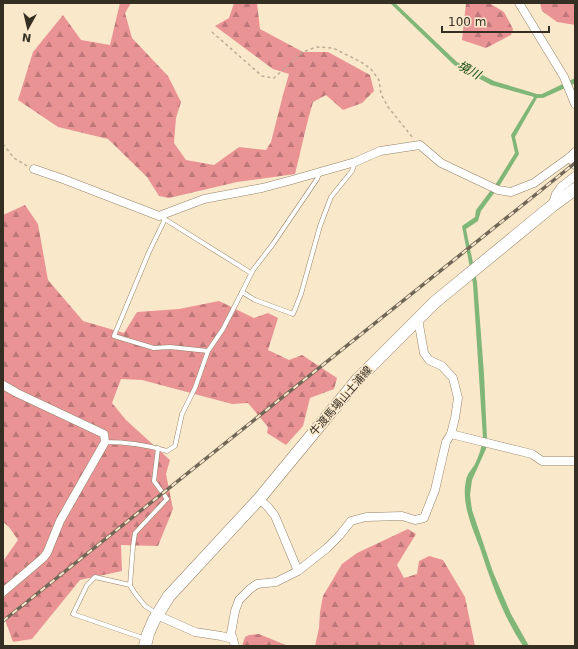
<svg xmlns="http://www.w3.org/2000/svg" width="578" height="649" font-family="'DejaVu Sans','Noto Sans JP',sans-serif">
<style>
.forest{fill:url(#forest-firs)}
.water{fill:#80b779}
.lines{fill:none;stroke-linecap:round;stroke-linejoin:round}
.service-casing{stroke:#948368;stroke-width:5}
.minor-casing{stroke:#948368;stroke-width:9}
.secondary-casing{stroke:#948368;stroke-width:13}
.path{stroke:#baac95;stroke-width:1.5;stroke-dasharray:3 3;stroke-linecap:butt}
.service{stroke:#fff;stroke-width:4}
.minor{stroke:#fff;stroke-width:8}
.secondary{stroke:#fff;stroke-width:12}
.rail-casing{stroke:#726757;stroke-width:3.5}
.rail{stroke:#fae8cb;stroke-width:2;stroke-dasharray:6;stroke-linecap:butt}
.labels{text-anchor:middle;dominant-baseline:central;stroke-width:3.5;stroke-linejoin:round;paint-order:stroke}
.street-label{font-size:11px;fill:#352e23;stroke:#fae8cb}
.water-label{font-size:12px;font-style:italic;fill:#074202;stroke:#fae8cb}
</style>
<defs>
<pattern id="forest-firs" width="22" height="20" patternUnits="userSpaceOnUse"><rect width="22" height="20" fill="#ea9395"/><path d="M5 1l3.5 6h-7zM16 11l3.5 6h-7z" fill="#be7879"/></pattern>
</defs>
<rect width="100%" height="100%" fill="#fae8cb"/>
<g class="forest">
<path d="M120 3H131L125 13 132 38 168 76 181 102 176 118 174 143 186 160 214 165 239 147 266 150 271 142 283 95 289 74 273 69 215 26 229 18 234 3H257L260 29 303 52H328L370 75 374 91 362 103 343 110 326 95 313 102C306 125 301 150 295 174L237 182 169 198 159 196 147 177 108 139 58 127 18 100 33 52 63 15 81 40 110 45Z"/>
<path d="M466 3H489L504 12 513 29 511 35 486 48 462 40Z"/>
<path d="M540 3H575V25L557 22 542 11Z"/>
<path d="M25 205 38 224 48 280 83 321 124 333 137 312 179 309 219 301 254 318 268 313 278 318 268 350 289 360 302 355 337 378 334 389 310 398 303 426 286 445 267 433 268 427 248 403 232 404 142 380 121 379 112 403 126 420 170 460 166 474 173 509 158 546 121 545 122 571 80 580 32 639 13 642 3 614V561L18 540 9 527 3 522V215Z"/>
<path d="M408 529 416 534 397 565 404 578 417 574 419 561 429 556 443 560 465 597 475 646H315L319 628 320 612 323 596 342 564 357 553Z"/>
<path d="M259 634 288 646H242L245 637 249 635Z"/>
</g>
<path class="water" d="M390 3H395L457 62 494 81 537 94H542L575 78V83L574 84 543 98H537L515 137 519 154 500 185 481 211 478 221 466 229 477 282 484 374 487 439 486 449 472 480 470 495 472 510 493 572 511 614 529 646H523C503 616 491 582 480 548 472 527 461 503 466 480 467 474 472 469 475 464 479 455 482 447 483 438L473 284 462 226 475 217 476 210 497 182 515 153 511 135 534 97 491 85 454 65Z"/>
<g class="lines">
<g class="service-casing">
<g id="service">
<path d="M320 172 317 179 273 244 253 270 242 292 255 300 293 314 301 294 320 226 331 197 352 171 355 162"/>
<path d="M163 218 251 273"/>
<path d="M165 219 149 252 114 336 154 348 170 347 208 351"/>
<path d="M105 442C126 442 147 445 167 451L175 446 182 414 195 388 208 351 223 329 242 292"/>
<path d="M130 585 95 577 87 585 73 614 146 639"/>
<path d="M156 613 145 606 134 592 130 585 133 546 135 533 167 499 154 481 158 448"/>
</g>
</g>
<g class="minor-casing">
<g id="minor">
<path d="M519 3 564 77 575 104"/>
<path d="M570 157 575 165"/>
<path d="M34 169 63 179 159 216 204 199 262 188 292 180 355 162 380 151 420 145 441 163 498 190 511 192 534 183 570 157 575 152"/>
<path d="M552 206 556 194 561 187 575 176"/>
<path d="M3 385 17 393 104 434 105 442 60 521 47 553 43 558 3 592"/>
<path d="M451 434 532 454 542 461H575"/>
<path d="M259 499 268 507 275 516 298 571"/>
<path d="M157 615 195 632 221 636 233 639"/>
<path d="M235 646 231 633 235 611 239 600 250 589 257 584 276 582 298 571 327 548 339 536 351 521 366 517 402 516 415 520 424 518 435 490 446 442 451 434 455 418 458 398 453 378 442 366 429 360 424 353 418 319"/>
</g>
</g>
<g class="secondary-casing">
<path id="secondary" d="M145 646 148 634 154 620 169 596 259 499 358 379 435 302 552 206 575 189"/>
</g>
<g class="path">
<path d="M212 32 262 76 274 78 303 52 316 47 333 48 361 62 371 69 379 80 381 94 388 107 413 138"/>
<path d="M3 144 14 158 27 166"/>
</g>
<use href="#service" class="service"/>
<use href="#minor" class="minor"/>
<use href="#secondary" class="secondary"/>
<g class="rail-casing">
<path id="rail" d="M3 621 575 163"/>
</g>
<use href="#rail" class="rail"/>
</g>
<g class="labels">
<g class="street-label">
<text transform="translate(341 401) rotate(-49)">牛渡馬場山土浦線</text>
</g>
<g class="water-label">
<text transform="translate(469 70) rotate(29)">境川</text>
</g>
</g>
<rect width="578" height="649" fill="none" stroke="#352e23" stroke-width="8"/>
<g transform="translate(28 28) rotate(188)" stroke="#fae8cb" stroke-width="3" paint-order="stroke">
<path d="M0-3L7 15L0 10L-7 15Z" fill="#352e23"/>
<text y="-6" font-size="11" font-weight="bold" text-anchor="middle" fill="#352e23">N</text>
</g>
<path d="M442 26v6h107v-6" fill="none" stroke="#352e23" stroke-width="2"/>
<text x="448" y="26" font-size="12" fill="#352e23" stroke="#fae8cb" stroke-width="3" paint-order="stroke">100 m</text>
</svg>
